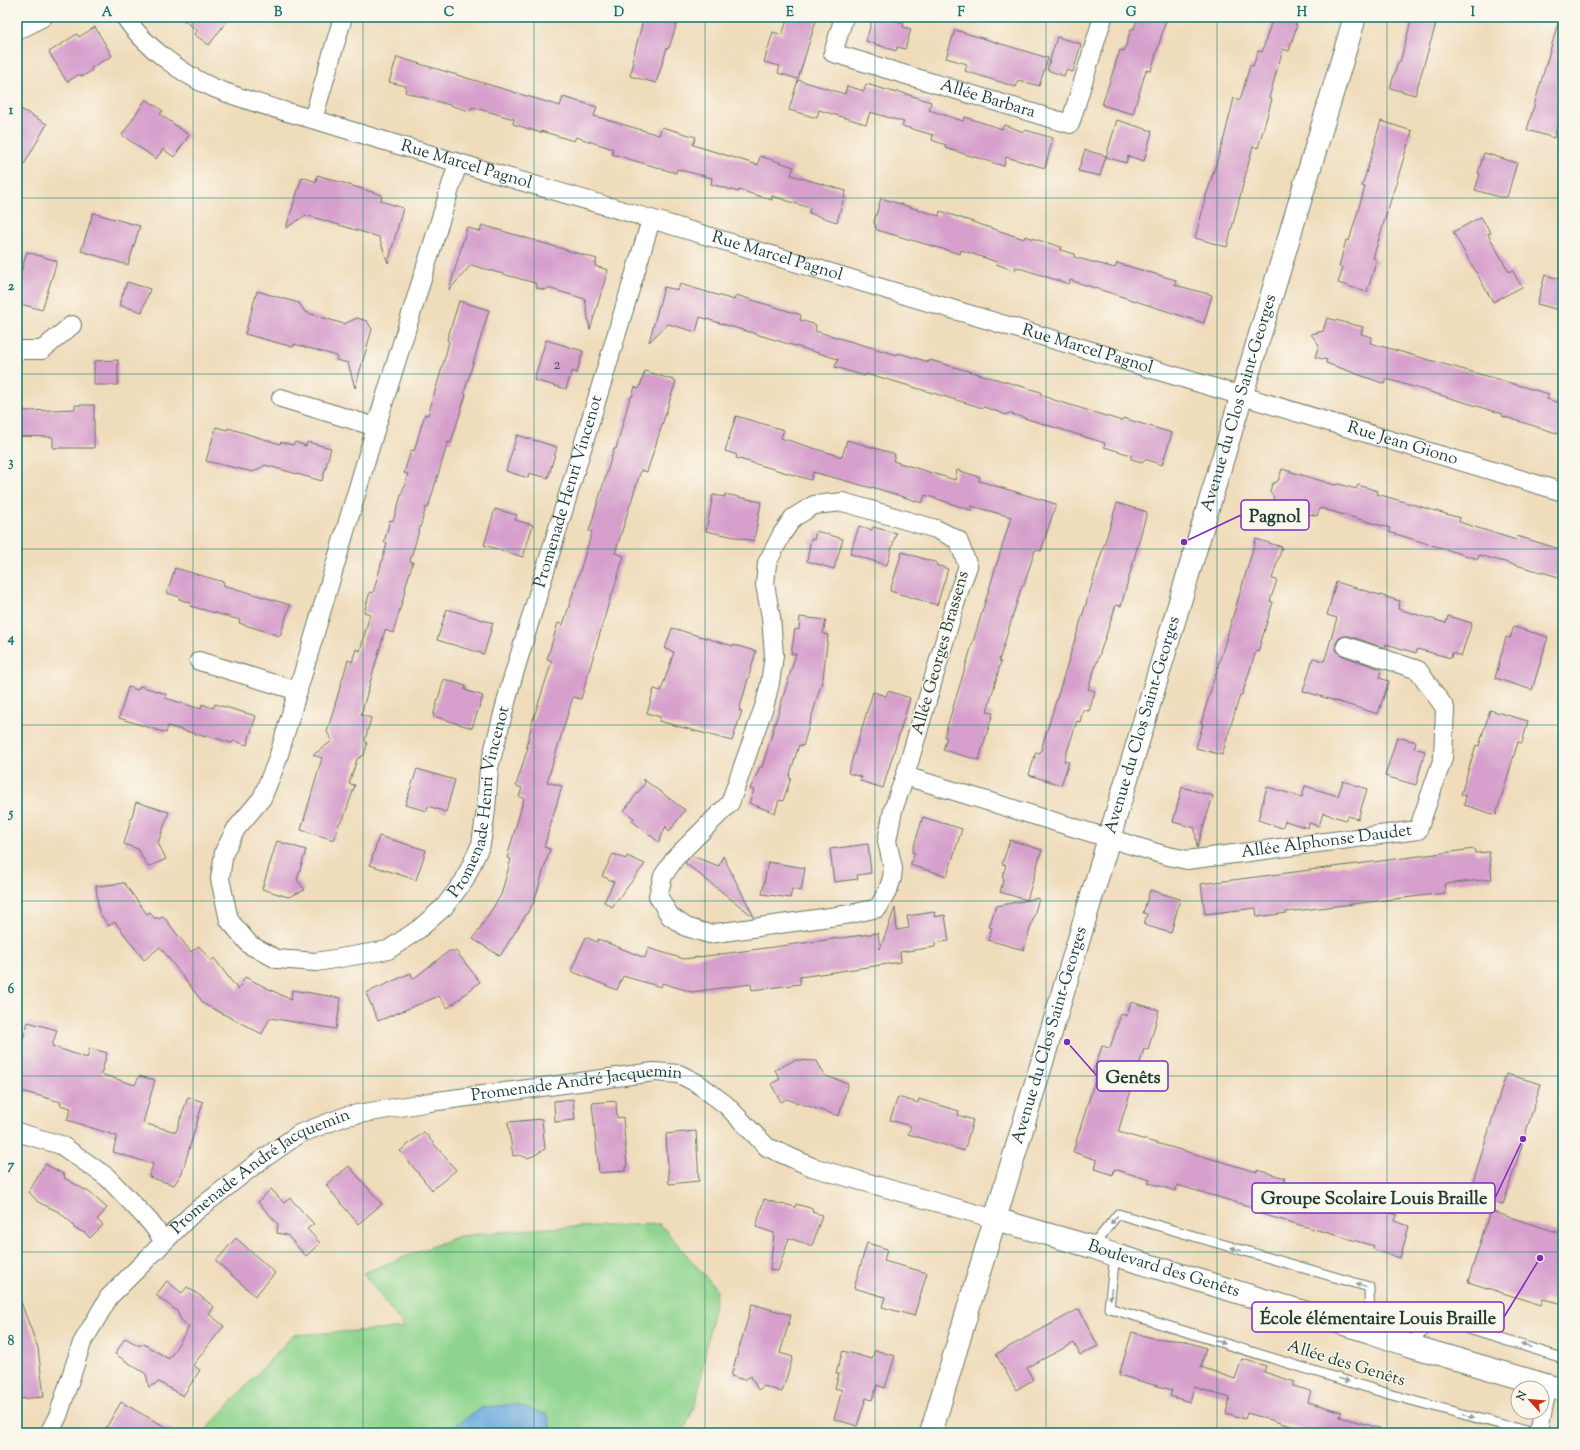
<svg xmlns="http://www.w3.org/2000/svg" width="1580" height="1450" font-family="'Sorts Mill Goudy',serif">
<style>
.green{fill:#8fd48e;stroke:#578861}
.water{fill:#6aa9dd;stroke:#447388}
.building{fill:#d69fcc}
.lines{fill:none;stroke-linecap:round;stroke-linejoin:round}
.service-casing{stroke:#687563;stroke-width:11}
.minor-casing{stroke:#687563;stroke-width:20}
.tertiary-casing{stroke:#687563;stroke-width:24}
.service{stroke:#fff;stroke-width:9}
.minor{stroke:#fff;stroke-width:18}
.tertiary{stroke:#fff;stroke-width:22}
.oneway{fill:#8f9e9a}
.grid{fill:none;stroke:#0f766e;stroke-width:1;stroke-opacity:0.55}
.labels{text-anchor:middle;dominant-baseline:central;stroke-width:3;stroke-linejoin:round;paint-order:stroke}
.number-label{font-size:15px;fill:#4d565a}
.street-label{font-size:17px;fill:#1f3d34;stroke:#fbf7ec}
.leader{fill:none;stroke:#7b2cbf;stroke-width:1.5}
.callout-dot{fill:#7b2cbf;stroke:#fbf7ec;stroke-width:1.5}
.callout{fill:#fbf7ec;stroke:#7b2cbf;stroke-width:1.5}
.callout-label{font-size:18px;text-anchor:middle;font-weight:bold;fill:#1f3d34}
.neatline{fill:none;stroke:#0f766e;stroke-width:1.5}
.grid-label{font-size:13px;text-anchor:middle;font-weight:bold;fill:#0f766e}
</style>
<rect width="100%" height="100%" fill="#fbf7ec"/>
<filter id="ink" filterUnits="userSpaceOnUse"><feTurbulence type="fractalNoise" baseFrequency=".025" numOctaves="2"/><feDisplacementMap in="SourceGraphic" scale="8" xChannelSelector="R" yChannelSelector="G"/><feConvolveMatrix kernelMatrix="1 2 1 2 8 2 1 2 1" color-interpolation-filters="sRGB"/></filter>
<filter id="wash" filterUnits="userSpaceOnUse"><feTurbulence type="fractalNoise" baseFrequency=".012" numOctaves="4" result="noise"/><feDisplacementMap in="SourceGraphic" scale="16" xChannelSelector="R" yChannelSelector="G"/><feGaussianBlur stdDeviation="0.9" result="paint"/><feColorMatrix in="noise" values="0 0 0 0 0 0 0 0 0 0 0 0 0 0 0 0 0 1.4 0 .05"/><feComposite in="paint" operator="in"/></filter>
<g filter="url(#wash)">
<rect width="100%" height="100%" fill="#efdcbb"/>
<path class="green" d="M660 1224 717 1290 696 1403 683 1433H203L293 1335 405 1328 363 1273 459 1236 544 1228Z"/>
<path class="water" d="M515 1404 548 1415 552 1433H446L450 1429 481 1408Z"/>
<g id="blocks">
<g class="building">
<path d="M179 17H230L209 45 194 34 197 30Z"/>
<path d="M644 17H679L669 48H667L656 83 630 76 634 62 632 61Z"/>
<path d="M788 17H817L798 79 778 73 780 66 764 62 773 32 782 35Z"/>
<path d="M873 17H883L904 23 903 27 911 29 905 49 897 47 896 51 866 41Z"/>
<path d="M1138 17H1167L1151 71 1146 70 1133 114 1102 105 1120 50 1124 51 1131 29H1134Z"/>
<path d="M1273 17H1298L1295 24 1297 25 1289 51 1283 49 1269 98 1272 99 1258 148 1253 146 1227 247 1195 238 1203 209H1202L1224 138 1234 98 1240 100 1250 65 1253 66 1258 51 1262 52Z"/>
<path d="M1412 17H1438L1415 95 1390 88 1398 62H1400Z"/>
<path d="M1558 23H1563V107L1554 138 1527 130Z"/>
<path d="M95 27 112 56 92 67 91 71 83 76 78 75 67 82 49 52 77 34 79 37Z"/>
<path d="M955 30 1048 58 1039 86 1018 80 1016 87 965 71 967 64 946 58Z"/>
<path d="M1057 37 1081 44 1073 72 1066 70 1064 76 1047 70Z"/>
<path d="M397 57 560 106 563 97 597 107 594 116 659 135 662 127 696 137 693 145 758 165 760 156 794 167 791 175 846 191 837 222 809 213 810 208 772 196V200L739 190V192L711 184 712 178 677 169 676 173 612 154 613 149 576 137 574 141 541 131V133L513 124 514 119 472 107 470 111 405 92 406 86 389 82Z"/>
<path d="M798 80 845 94 847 86 864 91 866 84 897 93V91L931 102 929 110 963 121 965 117 1002 129 1004 125 1024 132 1025 130 1053 138 1045 168 1006 157 1004 166 945 148 946 145 932 140 933 135 902 126 904 122 870 112 866 124 819 110 817 118 789 110Z"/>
<path d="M146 99 163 111 160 114 189 135 174 157 163 149 156 159 122 135Z"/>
<path d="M17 107 47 124 17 177Z"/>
<path d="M1117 120 1152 131 1144 161 1128 156 1126 163 1106 157Z"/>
<path d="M1381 121 1412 131 1373 258 1377 259 1367 292 1338 283 1343 268 1339 267 1346 240 1349 241 1365 187 1362 186 1376 141 1375 140Z"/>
<path d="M1085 150 1106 156 1100 176 1078 171Z"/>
<path d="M1484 153 1517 163 1507 197H1499L1475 190 1480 174 1478 173Z"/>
<path d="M317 175 382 195 381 201 403 208 388 263 379 237 306 215 286 228 302 177 316 182Z"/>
<path d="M881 198 939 216 940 211 1024 239 1025 236 1061 247 1060 250 1075 254 1074 257 1115 268 1117 263 1176 280 1175 285 1212 295 1204 323 1070 280 1069 284 1016 267 1015 271 996 264 997 262 961 250 960 254 877 230 874 222Z"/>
<path d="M93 213 140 226 128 265 81 251Z"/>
<path d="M1481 217 1491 233 1488 234 1509 272 1512 270 1522 287 1493 302 1453 232Z"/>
<path d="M482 225 597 259 595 266 608 270 590 330 585 299 548 288 545 290 537 288 535 283 471 265 449 290 467 227 480 232Z"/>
<path d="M27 252 57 261 42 310 17 303V285Z"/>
<path d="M1545 275 1563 280V311L1537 304Z"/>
<path d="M127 282 150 289 142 312 119 305Z"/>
<path d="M680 284 734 300 736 295 801 315 800 320 816 325 815 331 897 355 898 353 929 362 930 360 1041 392 1040 394 1051 399 1122 421 1123 418 1172 433 1162 465 1145 459 1142 462 1131 459V455L1104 447 1105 443 1008 413 1007 415 984 407 983 408 876 376V377L866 374 865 376 835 367 838 359 700 317 696 332 668 324 649 342 664 287 678 290Z"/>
<path d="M257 291 299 303 305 312 344 324 357 318 367 321 372 329 355 388 348 363 336 360 337 356 294 344 293 347 245 334Z"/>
<path d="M459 301 489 310 464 393 466 394 451 443 448 442 428 508 426 507 410 561 413 562 405 588H406L393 633 385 630 361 715 371 718 365 740 367 744 364 755 357 759 349 784 355 785 343 820 339 823 334 840 301 830 322 758 313 755 332 741 327 732 348 660 352 662 356 649 360 651 370 614 364 612 370 592 373 593 387 543 384 542 390 520 393 521 408 474 404 473 411 450 414 451 425 414 428 415 446 354 449 341 447 340Z"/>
<path d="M1327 318 1363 327 1361 334 1372 337 1370 343 1549 394 1547 399 1563 404V435L1502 416 1503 414 1387 379 1385 384 1326 363 1327 360 1315 357 1319 345 1311 334 1323 331Z"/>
<path d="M546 340 583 351 577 373 572 371 566 389 534 380Z"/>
<path d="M118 360V385H94V361Z"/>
<path d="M645 371 676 381 647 472 641 470 615 553 624 556 612 595H611L581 699 573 697 547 782 562 786 544 847 550 849 534 902 500 956 473 939 501 895 511 859 507 858 524 798 519 797 522 788 516 786 528 747H526L532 723 552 661 547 659 558 623 563 625 576 584 592 532 589 531 614 449H616L630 397H632L635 387 639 389Z"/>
<path d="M75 405H94V448H53V437L17 436V407L27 411 75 409Z"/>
<path d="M736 416 784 430 781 438 842 457 847 440 895 454 893 461 955 480 957 470 980 477 979 481 1056 504 1041 551 1035 550 1024 585H1022L999 661 1001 662 987 712 993 713 979 760 943 750 947 737H944L1011 517 972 506 971 510 925 495 922 503 872 487V488L813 472 811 480 736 458 737 455 725 451Z"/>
<path d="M216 427 227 430 228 428 280 444 281 442 293 445 295 442 306 446 307 442 331 448 322 481 265 465 253 472 206 461Z"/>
<path d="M517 435 557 447 548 478 529 473 528 478 506 471Z"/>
<path d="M1282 469 1335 485 1339 484 1356 489 1358 485 1378 491 1377 494 1460 518 1459 522 1516 540 1517 536 1563 550V578L1479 555 1478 559 1389 532 1390 528 1320 508 1317 516 1306 513 1305 517 1271 507 1274 498 1270 492 1272 484 1278 481Z"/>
<path d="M725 494 761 502 754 541 706 531 713 495 725 497Z"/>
<path d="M1117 503 1147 512 1121 606 1116 605 1088 689 1095 691 1089 711 1083 710 1080 722 1077 721 1064 761 1069 762 1061 785 1029 775 1036 752 1040 753Z"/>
<path d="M495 509 517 515 515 520 533 525 523 557 484 545Z"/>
<path d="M859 526 872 530 873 527 896 533 887 565 850 554Z"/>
<path d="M816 531 843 539 834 569 807 561 811 538 814 540Z"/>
<path d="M1256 539 1282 547 1272 579 1277 580 1270 601 1273 602 1258 652 1256 651 1242 695H1240L1222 755 1196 748 1203 724 1201 723Z"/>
<path d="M902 552 937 563 936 565 948 569 937 605 890 591Z"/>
<path d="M175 568 224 582 223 585 290 605 280 636 239 623 240 620 190 606 191 603 179 599 180 597 167 593Z"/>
<path d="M1336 582 1400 601 1398 609 1446 623 1448 616 1472 623 1461 656 1452 653 1451 658 1417 649 1416 653 1386 644 1385 648 1349 636H1344L1339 638 1336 643V648L1338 653 1343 656 1381 669 1379 678 1389 681 1378 714 1303 691 1313 658 1324 661 1326 656 1337 618 1327 615Z"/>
<path d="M447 609 493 623 484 654 437 640Z"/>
<path d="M800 617 826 620 823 634 828 635 823 678 803 746 799 745 789 777 791 778 783 801 779 800 775 813 749 803 754 790 750 789 760 767H762L796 654H791L795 629 799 630Z"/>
<path d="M1514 627 1548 637 1532 690 1495 678 1506 637 1510 638Z"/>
<path d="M672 628 733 646V645L756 651 739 711H742L732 741 659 721 660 717 647 713 654 689 661 691 674 652 665 649Z"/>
<path d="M444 679 466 686 465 690 483 696 472 728 433 716Z"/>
<path d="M140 686 166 694 165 698 201 709 202 704 213 708 215 704 256 716 247 745 234 741 231 743 206 735V737L168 726 166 733 119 718 128 687 138 690Z"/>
<path d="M888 691 910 698 883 788 860 781 862 777 848 773 873 692 886 696Z"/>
<path d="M1490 710 1528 721 1522 743 1518 742 1496 815 1464 805 1466 796 1461 794 1476 745 1479 746Z"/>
<path d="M1397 737 1416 742 1414 748 1425 751 1416 785 1385 776Z"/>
<path d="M417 769 455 780 446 812 428 806 427 811 405 805Z"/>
<path d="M643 779 685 810 669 832 666 826 659 842 632 821 634 818 624 811 645 783Z"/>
<path d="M1343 781 1367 789 1358 819 1348 816 1346 820 1323 813 1319 826 1309 823 1308 828 1285 821 1282 828 1258 820 1267 787 1302 797 1305 786 1338 796Z"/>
<path d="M1182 787 1213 796 1197 848 1195 828 1173 822Z"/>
<path d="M136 802 169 812 158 843 166 859 148 867 138 849 124 844Z"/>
<path d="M923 817 962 829 947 876 910 865 915 853 912 852Z"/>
<path d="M379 836 426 850 416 880 370 865Z"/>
<path d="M1010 840 1042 850 1027 900 1000 892 1004 878H1002L1006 865 1002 864Z"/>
<path d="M277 841 306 850 297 880 305 890 288 897 262 889Z"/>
<path d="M868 844 871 873 857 875 858 879 834 882 830 849Z"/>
<path d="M1474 849 1475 853 1489 852 1492 879 1444 884 1445 893 1286 912 1287 913 1257 917 1256 908 1205 914 1201 884Z"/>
<path d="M613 854 626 859 627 856 645 864 612 907 604 902 614 882 602 876Z"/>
<path d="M691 856 719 866 723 856 754 917 685 863Z"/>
<path d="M768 862 805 868 801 891 792 889 790 898 762 894Z"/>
<path d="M124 883 147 914 150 912 155 919 157 917 159 919 163 916 191 952 199 946 211 961 214 958 238 990 245 977 291 1000 292 990 341 998 336 1029 270 1018 262 1034 204 1004 160 947 144 960 115 922 109 926 99 913 96 886Z"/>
<path d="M1150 890 1180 899 1171 933 1144 925 1147 914 1143 913Z"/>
<path d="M1039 898 1024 950 988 940 992 928 989 927 996 906Z"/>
<path d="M895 908 897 930 909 928 907 916 935 912 934 917 945 915 949 941 935 943V947L900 952 901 962 800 977V984L752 990 751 984 692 992 662 983 661 987 623 976 617 990 571 971 586 937 597 942 598 939 645 958 648 948 684 959 878 933 880 949Z"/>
<path d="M449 951H456L480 982 448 1008 439 996 378 1021 366 993 411 973 413 979Z"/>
<path d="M1131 1002 1159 1010 1148 1050 1144 1049 1118 1132 1257 1172V1170L1285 1178 1284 1182 1397 1215 1395 1221 1409 1226 1400 1258 1373 1249 1374 1246 1261 1214 1262 1210 1177 1185 1175 1191 1160 1186 1148 1183 1150 1180 1114 1169 1113 1175 1095 1169 1097 1160 1073 1152 1097 1073 1093 1072 1102 1046 1110 1048 1121 1014 1127 1016Z"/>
<path d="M28 1022 57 1030 52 1046 87 1058 90 1048 107 1053 101 1074 135 1085 139 1076 155 1080 143 1123 176 1132 188 1097 203 1102 182 1173 174 1185 149 1177 153 1164 113 1152 117 1136 67 1120 71 1108 60 1105 61 1102 18 1090 24 1074 17 1072V1059Z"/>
<path d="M795 1060 817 1061 825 1076 848 1083 839 1116 786 1099 781 1102 771 1084 780 1079 775 1070Z"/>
<path d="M1506 1074 1541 1084 1503 1205 1469 1195Z"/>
<path d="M898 1097 918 1103 919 1099 959 1111 958 1115 973 1120 964 1151 908 1134 911 1126 890 1120Z"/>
<path d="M573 1099 575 1120 555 1122 554 1101Z"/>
<path d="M616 1101 617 1118 623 1117 627 1167H626V1171L599 1173 592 1103Z"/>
<path d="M542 1119 545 1149 533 1156 527 1158 520 1155 513 1156 508 1122Z"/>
<path d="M696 1131 699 1181 669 1184 666 1134Z"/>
<path d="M424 1132 456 1170 432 1190 400 1151Z"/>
<path d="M45 1164 65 1175 64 1178 89 1192 107 1208 97 1220 103 1225 90 1238 85 1233 74 1228 72 1223 59 1212 38 1202 29 1192Z"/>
<path d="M349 1166 382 1204 358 1224 326 1185Z"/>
<path d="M271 1189 284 1203 290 1198 314 1224 307 1229 320 1243 306 1256 287 1235 277 1233 278 1224 258 1202Z"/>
<path d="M764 1199 783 1205 784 1204 795 1207 796 1204 813 1209 812 1212 822 1215 812 1246 789 1238 778 1271 770 1270 774 1233 756 1227Z"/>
<path d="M1490 1211 1563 1234V1304L1543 1299 1541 1305 1468 1282Z"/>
<path d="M236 1238 275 1273 255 1296 216 1261Z"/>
<path d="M867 1243 887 1249 884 1261 927 1273 914 1316 882 1307 885 1297 854 1288Z"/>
<path d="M167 1281 182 1293 187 1287 199 1295 214 1307 209 1314 224 1326 193 1365 200 1370 183 1396 159 1382 149 1387 146 1374 115 1354 125 1338 140 1346 142 1343 169 1359 189 1327 181 1320 177 1311 156 1295Z"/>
<path d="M19 1297 38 1348 44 1397 17 1399V1298Z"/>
<path d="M752 1304 791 1315 780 1353 793 1357 782 1392 764 1386 758 1390 751 1376 744 1380 731 1376Z"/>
<path d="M1079 1309 1098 1346 1080 1355 1074 1343 1041 1360 1027 1368 1033 1380 1016 1390 996 1354Z"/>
<path d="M1132 1332 1152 1338 1184 1341 1206 1348 1201 1367 1235 1379 1242 1359 1266 1366 1264 1372 1295 1382 1293 1386 1311 1391 1308 1402 1342 1412 1340 1417 1379 1428 1378 1433H1315L1247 1413 1245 1419 1226 1413 1230 1398 1194 1387 1190 1402 1170 1396 1172 1390 1119 1375Z"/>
<path d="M875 1350 895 1356 885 1388 877 1385 872 1400 866 1398 857 1426 834 1419 842 1390 835 1388 839 1374 836 1373 843 1351 872 1359Z"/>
<path d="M121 1402 142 1414 177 1433H103Z"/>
</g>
</g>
</g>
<g filter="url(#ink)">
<use href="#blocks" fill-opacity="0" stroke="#687563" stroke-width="1"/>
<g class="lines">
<g class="service-casing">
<g id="service">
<path d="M1092 1247 1118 1214 1369 1287 1370 1332"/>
<path d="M1115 1255 1109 1308 1392 1395 1533 1433"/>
<path d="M1409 1343 1436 1322 1449 1323 1563 1358"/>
</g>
</g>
<g class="minor-casing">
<g id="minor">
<path id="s1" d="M125 17C143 45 183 75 214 88 256 105 301 115 345 129 450 161 556 191 661 222 962 312 1262 402 1563 492"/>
<path id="s2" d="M844 17 833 53 1070 124 1103 17"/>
<path d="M17 31 43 17"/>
<path d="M313 119 343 17"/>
<path id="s3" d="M458 163 376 427 277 761 262 798 236 829 224 852 220 879 229 920 250 945 277 959 316 962 388 950 419 929 444 907 464 881 481 844 486 810 489 768 510 687 651 220"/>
<path d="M17 350H42L72 325"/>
<path d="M281 398 376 427"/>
<path d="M843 502 936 529 958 540 968 566 959 591 905 776 893 810 887 841 893 868 892 878 888 890 878 908 851 914 709 934 686 927 670 916 658 896 663 876 675 858 730 803 765 704 770 683 774 655 771 617 765 585 767 563 782 534 793 518 814 505Z"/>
<path d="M199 661 298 691"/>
<path id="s4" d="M905 776 1164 855 1187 860 1418 830 1443 758 1445 708 1418 670 1346 646"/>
<path d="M17 1132 61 1145 107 1177 150 1222 164 1241"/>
<path id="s5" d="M49 1433 58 1416 82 1343 109 1297 191 1215 257 1163 299 1134 346 1116 430 1102 654 1072 679 1074 697 1083 726 1105 767 1147 812 1167 995 1219"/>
<path d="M1538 1433 1548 1385"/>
</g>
</g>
<g class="tertiary-casing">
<g id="tertiary">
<path id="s6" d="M995 1219 1092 1247 1115 1255 1370 1332 1408 1345 1563 1390"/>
<path id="s7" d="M931 1433 1355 17"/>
</g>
</g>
<use href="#service" class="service"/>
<use href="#minor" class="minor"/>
<use href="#tertiary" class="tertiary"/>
</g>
<defs><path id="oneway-solid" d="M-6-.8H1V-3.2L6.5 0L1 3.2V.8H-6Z"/></defs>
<g class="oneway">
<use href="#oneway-solid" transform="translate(1114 1220) rotate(129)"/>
<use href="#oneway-solid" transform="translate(1236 1249) rotate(-164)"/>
<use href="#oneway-solid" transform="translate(1361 1285) rotate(-164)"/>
<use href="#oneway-solid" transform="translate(1111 1294) rotate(95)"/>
<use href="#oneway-solid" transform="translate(1220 1342) rotate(17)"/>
<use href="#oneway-solid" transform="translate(1526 1346) rotate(-163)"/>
<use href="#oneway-solid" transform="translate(1344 1380) rotate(17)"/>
<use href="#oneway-solid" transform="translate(1469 1416) rotate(15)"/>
</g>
</g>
<path class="grid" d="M193 17V1433M363 17V1433M534 17V1433M705 17V1433M875 17V1433M1046 17V1433M1217 17V1433M1387 17V1433M17 198H1563M17 374H1563M17 549H1563M17 725H1563M17 901H1563M17 1076H1563M17 1252H1563"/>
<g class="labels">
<g class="number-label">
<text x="557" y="365">2</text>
</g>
<g class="street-label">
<text stroke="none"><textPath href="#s2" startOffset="199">Allée Barbara</textPath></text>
<text stroke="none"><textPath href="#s1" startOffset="379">Rue Marcel Pagnol</textPath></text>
<text stroke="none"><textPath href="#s1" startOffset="703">Rue Marcel Pagnol</textPath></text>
<text stroke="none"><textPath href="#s1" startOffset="1027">Rue Marcel Pagnol</textPath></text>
<text stroke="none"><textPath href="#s7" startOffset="1075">Avenue du Clos Saint-Georges</textPath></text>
<text stroke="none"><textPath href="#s1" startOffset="1356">Rue Jean Giono</textPath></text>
<text stroke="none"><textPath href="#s3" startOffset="1484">Promenade Henri Vincenot</textPath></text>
<text transform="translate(941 653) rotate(-74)">Allée Georges Brassens</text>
<text stroke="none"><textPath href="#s7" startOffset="739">Avenue du Clos Saint-Georges</textPath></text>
<text stroke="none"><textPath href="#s3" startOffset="1160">Promenade Henri Vincenot</textPath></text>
<text stroke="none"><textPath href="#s4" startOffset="435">Allée Alphonse Daudet</textPath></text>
<text stroke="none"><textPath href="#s7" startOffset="415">Avenue du Clos Saint-Georges</textPath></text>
<text stroke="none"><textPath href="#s5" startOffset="684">Promenade André Jacquemin</textPath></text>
<text stroke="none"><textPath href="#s5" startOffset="348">Promenade André Jacquemin</textPath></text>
<text stroke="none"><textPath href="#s6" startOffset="176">Boulevard des Genêts</textPath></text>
<text transform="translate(1346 1364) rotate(17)">Allée des Genêts</text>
</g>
</g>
<path class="leader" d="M1184 542L1241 515M1067 1042L1097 1076M1523 1139L1495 1198M1540 1258L1504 1317"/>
<g class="callout-dot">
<circle cx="1184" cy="542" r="4"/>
<circle cx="1067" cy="1042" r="4"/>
<circle cx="1523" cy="1139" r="4"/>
<circle cx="1540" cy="1258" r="4"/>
</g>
<g class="callout">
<rect x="1241" y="500" width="68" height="30" rx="4"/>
<rect x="1097" y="1061" width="71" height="30" rx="4"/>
<rect x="1252" y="1183" width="243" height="30" rx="4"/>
<rect x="1252" y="1302" width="252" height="30" rx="4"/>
</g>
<g class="callout-label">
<text x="1275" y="522">Pagnol</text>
<text x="1133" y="1083">Genêts</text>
<text x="1374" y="1204">Groupe Scolaire Louis Braille</text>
<text x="1378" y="1324">École élémentaire Louis Braille</text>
</g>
<rect width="1580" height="1450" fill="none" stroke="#fbf7ec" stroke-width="44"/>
<g transform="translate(1530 1400) rotate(297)"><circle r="19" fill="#fbf7ec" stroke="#a3ada2"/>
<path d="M0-3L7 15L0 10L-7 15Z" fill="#c8321e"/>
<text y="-6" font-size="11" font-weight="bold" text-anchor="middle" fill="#1f3d34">N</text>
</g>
<rect x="22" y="22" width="1536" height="1406" class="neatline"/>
<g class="grid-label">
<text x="107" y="16">A</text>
<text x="278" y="16">B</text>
<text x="449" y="16">C</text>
<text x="619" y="16">D</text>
<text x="790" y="16">E</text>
<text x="961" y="16">F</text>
<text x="1131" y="16">G</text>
<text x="1302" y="16">H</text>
<text x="1473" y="16">I</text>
<text x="11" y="114">1</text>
<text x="11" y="290">2</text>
<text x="11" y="466">3</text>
<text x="11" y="642">4</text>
<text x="11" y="817">5</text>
<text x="11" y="993">6</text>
<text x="11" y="1169">7</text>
<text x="11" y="1345">8</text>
</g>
</svg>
